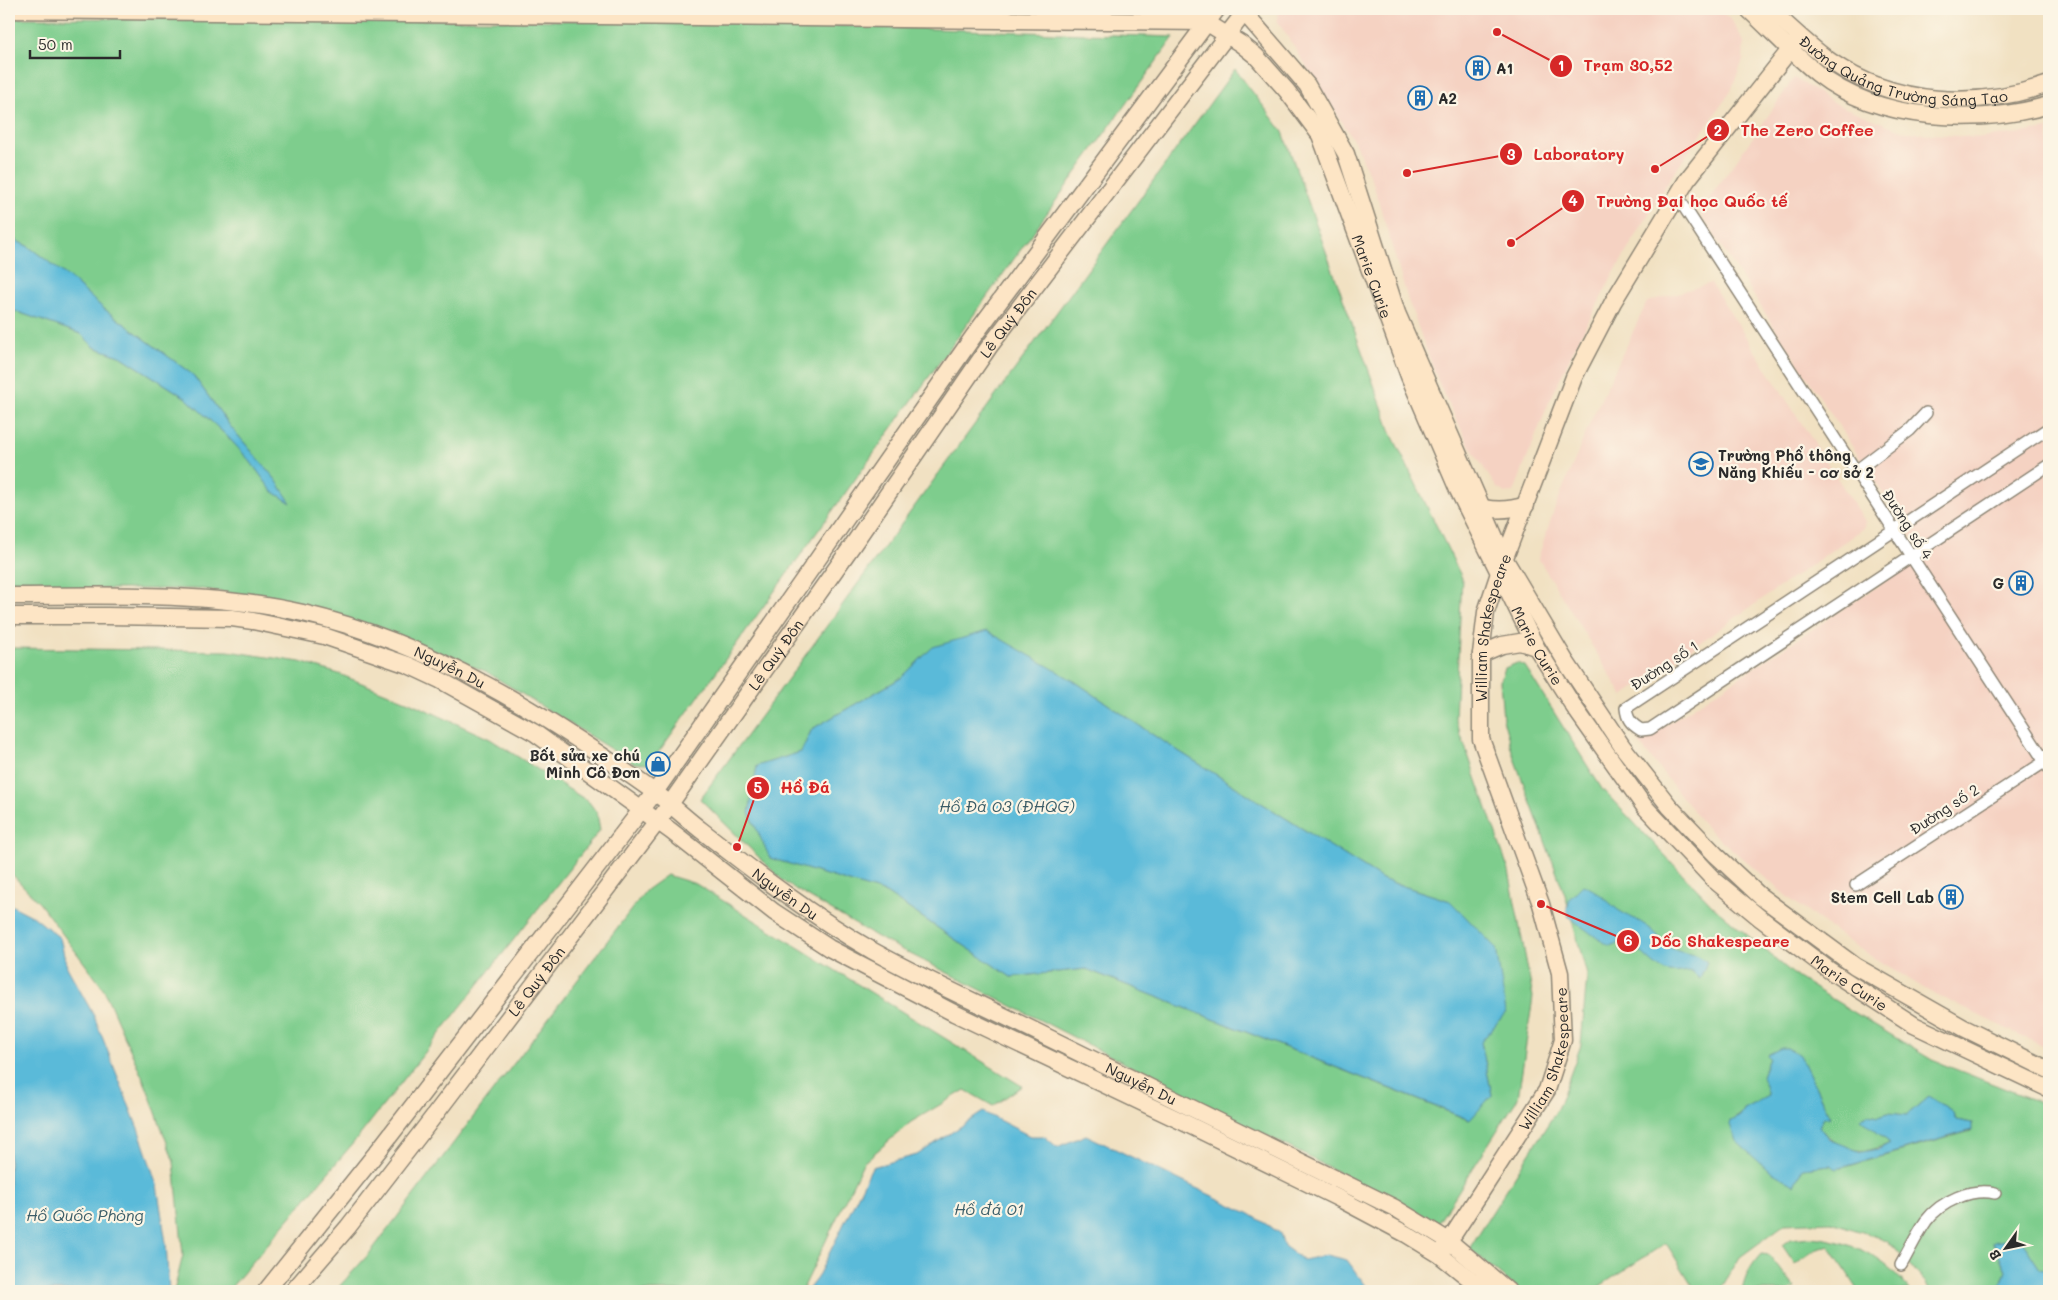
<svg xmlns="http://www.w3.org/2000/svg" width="2058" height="1300" font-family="Mali,sans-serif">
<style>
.built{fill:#f5d2c2}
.green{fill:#7ecd8d;stroke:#547c5c;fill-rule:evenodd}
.water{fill:#5abad9;stroke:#427282}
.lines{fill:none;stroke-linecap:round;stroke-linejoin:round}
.street-casing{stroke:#8e8676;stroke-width:14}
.secondary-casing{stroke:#8e8676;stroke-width:19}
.street{stroke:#fff;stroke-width:11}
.secondary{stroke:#fde5c5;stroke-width:16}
.labels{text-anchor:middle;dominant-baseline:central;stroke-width:4.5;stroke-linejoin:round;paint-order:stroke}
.street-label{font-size:15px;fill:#2b2b2b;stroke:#fcf5e5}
.poi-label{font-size:15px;font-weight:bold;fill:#2b2b2b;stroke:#fcf5e5;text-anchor:start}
.water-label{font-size:16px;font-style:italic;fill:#3b5d68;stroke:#fcf5e5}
.leader{fill:none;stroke:#d62828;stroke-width:2}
.callout-dot{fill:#d62828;stroke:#fcf5e5;stroke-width:2}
.mark-label{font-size:15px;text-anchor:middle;font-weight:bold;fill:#fff}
.callout-label{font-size:16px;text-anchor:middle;font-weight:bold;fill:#d62828;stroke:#fcf5e5;stroke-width:4.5;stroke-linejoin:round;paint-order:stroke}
</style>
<rect width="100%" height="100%" fill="#fcf5e5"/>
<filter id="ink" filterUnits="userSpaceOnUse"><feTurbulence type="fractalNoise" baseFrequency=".02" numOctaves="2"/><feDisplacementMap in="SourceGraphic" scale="10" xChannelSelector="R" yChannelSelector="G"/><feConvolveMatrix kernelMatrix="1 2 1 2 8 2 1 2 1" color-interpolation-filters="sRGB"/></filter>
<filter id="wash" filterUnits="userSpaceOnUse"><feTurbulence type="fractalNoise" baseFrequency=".0096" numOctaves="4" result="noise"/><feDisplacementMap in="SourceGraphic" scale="20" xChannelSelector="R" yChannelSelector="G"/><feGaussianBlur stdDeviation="1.12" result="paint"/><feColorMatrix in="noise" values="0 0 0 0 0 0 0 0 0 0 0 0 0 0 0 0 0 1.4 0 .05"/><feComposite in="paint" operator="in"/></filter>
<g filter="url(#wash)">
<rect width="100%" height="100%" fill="#f1e1c2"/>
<g class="built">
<path d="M1278 9H1718L1732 21 1744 42 1743 60 1731 91 1665 186 1614 273 1573 351 1547 407 1514 492 1505 493 1497 488 1487 473 1468 443 1440 386 1408 300 1373 183 1354 141 1280 25 1277 20Z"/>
<path d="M1794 78 1840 106 1906 132 1982 138 2049 129V1049L1930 992 1851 943 1790 899 1707 828 1639 743 1924 556 1699 212 1761 126Z"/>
<path d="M1711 283 1865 521 1864 528 1623 696 1538 558 1554 510 1592 418 1647 302Z"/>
</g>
<g class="green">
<path d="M9 18 694 21 1174 37 655 757 647 764 633 763 485 671 376 629 293 603 202 589H9V309L81 334 94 347 122 357 186 398 227 436 250 461 272 491 290 502 276 480 230 426 193 375 103 308 66 275 29 247 11 238V225H9Z"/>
<path d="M1235 69 1283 132 1392 435 1462 578 1455 718 1509 871 1533 997 1518 1098 1438 1223 875 936 785 883 700 799ZM933 647 1074 681 1153 735 1384 880 1450 901 1506 1012 1481 1042 1492 1095 1469 1120 1086 969 1011 977 886 893 770 858 757 766 801 752 812 729 901 678Z"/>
<path d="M9 648 228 651 300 662 339 674 409 702 490 739 589 802 597 813 600 830 360 1135 228 1291H174L183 1255 174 1162 147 1088 103 988 40 904 9 871Z"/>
<path d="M1517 663 1525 666 1602 789 1713 906 1798 978 1932 1060 2049 1106V1268L2040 1269 2020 1239 1993 1243 2006 1271 1999 1291H1930L1926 1283 1887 1240 1831 1222 1785 1224 1740 1257 1722 1287V1291H1696L1666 1243 1592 1291H1520L1469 1249 1558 1108 1581 1045 1587 975 1565 895 1514 758 1503 719 1500 681 1505 668ZM1787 1048 1800 1056 1830 1116 1823 1117 1819 1127C1839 1151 1862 1157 1890 1143L1861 1119 1867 1114 1879 1116 1888 1113 1907 1115 1929 1096 1952 1111 1956 1120 1972 1123 1971 1131 1842 1168 1830 1165 1803 1168 1729 1122 1740 1115 1745 1108 1769 1096 1762 1076 1769 1058Z"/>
<path d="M667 875 696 884 1022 1086 993 1106 965 1090 911 1122 863 1163 802 1291H335L369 1254 646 890Z"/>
<path d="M1810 1237C1850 1240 1886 1257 1910 1291H1859L1829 1245 1815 1250 1795 1264 1782 1245 1790 1239Z"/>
<path d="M1761 1254 1769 1255 1795 1288 1789 1291H1742C1745 1276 1751 1265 1761 1254Z"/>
</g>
<g class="water">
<path d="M9 225H11V238L29 247 66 275 103 308 193 375 230 426 276 480 291 503 272 491 250 461 227 436 186 398 122 357 94 347 81 334 9 309Z"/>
<path d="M987 631 1074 681 1153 735 1384 880 1450 901 1496 948 1506 1012 1481 1042 1492 1095 1470 1120 1086 969 1011 977 886 893 770 858 749 813 757 766 801 752 812 729 901 678 933 647Z"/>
<path d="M1583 885C1597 890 1607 901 1618 910 1627 916 1639 920 1648 927 1657 933 1662 942 1671 948 1683 955 1696 952 1707 962L1700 979 1690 971C1682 972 1670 974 1663 970 1644 960 1634 934 1610 946L1597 938 1569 917 1567 909 1570 898Z"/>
<path d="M9 904 34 917 60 938 67 967 94 1016 139 1131 157 1185 166 1243 169 1291H9Z"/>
<path d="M1781 1048H1787L1800 1055 1830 1117H1823L1819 1127 1830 1140 1861 1152 1879 1149 1890 1143 1861 1119 1867 1114 1879 1116 1888 1113 1907 1115 1929 1096 1952 1111 1956 1120 1972 1123V1130L1837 1169 1830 1165 1803 1168 1794 1185 1768 1170 1736 1141 1729 1122 1740 1116 1745 1108 1768 1096 1762 1076 1769 1058 1767 1055Z"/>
<path d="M983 1112 1030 1136H1044L1057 1147 1086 1135 1250 1214 1280 1233 1284 1246 1303 1260 1327 1255 1347 1260 1370 1291H807L817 1278 872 1167 917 1155Z"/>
<path d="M2020 1238 2040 1269 2049 1268V1291H1999L2006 1271 1993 1242Z"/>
</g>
</g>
<g filter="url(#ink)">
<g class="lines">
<g class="street-casing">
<g id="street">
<path d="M1677 196 2049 768"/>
<path d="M2049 428 1626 708C1627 719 1631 724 1641 730L1650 729 2049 465"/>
<path d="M1856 471 1910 430 1926 413"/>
<path d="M1856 885 2049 759"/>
<path d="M1901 1265C1909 1251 1917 1234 1926 1221 1941 1201 1971 1188 1995 1193"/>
</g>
</g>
<g class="secondary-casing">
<g id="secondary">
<path d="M1238 9 1244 12 1307 85 1346 154 1397 313 1504 558 1566 662 1622 746 1670 807 1716 855 1760 896 1855 966 1964 1028 2049 1070"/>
<path d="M1748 9C1771 30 1793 54 1818 74 1879 122 1978 125 2049 105"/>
<path id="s1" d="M1770 9C1789 27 1809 46 1830 61 1895 106 1976 109 2049 84"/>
<path id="s2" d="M9 10 1206 22 1241 44 1256 56 1287 91 1320 135 1409 376 1458 490 1536 647 1574 707 1644 806 1713 879 1760 918 1829 970 1914 1025 2049 1089"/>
<path d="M1484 508C1499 511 1511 510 1526 505"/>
<path id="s3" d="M9 596C106 596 207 591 303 613 432 643 546 715 653 791 670 803 685 818 701 830 756 873 812 916 873 951 929 982 989 1008 1047 1037 1163 1094 1279 1151 1395 1208L1449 1241 1508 1291"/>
<path d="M9 616H107L232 618 253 621 324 636 408 665 440 680 535 733 671 831 774 912 829 948 954 1013 1181 1121 1342 1200 1406 1234 1440 1255 1485 1291"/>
<path d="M1481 654 1502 645 1520 642 1536 647"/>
<path id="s4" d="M1444 1249 1547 1090 1563 1040 1560 973 1541 904 1481 739V654L1486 612 1499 573 1574 377 1613 302 1687 180 1800 37"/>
<path d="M266 1291 378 1151 655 792 973 337 1217 9"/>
<path id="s5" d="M293 1291 348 1227 424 1129 658 821 852 546 989 347 1247 9"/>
</g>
</g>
<use href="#street" class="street"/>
<use href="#secondary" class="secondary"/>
</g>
</g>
<defs>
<g id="building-ring" transform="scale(1.25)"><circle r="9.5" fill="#fcf5e5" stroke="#1f6fb2" stroke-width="1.5"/><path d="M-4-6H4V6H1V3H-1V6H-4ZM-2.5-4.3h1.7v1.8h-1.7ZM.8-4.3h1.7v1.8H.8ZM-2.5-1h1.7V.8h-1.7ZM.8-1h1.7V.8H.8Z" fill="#1f6fb2"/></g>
<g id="school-ring" transform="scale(1.25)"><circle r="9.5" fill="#fcf5e5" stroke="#1f6fb2" stroke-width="1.5"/><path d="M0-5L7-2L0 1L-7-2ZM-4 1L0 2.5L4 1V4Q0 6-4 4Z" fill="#1f6fb2"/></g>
<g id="shop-ring" transform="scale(1.25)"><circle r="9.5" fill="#fcf5e5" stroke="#1f6fb2" stroke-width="1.5"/><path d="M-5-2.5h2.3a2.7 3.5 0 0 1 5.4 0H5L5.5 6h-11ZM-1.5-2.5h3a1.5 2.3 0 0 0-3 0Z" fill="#1f6fb2"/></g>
</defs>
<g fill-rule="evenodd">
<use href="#building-ring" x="1478" y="68"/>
<use href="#building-ring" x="1420" y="98"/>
<use href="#school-ring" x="1701" y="464"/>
<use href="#building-ring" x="2021" y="583"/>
<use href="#shop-ring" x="658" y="764"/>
<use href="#building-ring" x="1951" y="897"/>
</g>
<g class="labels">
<g class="street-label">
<text stroke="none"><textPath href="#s1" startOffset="154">Đường Quảng Trường Sáng Tạo</textPath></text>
<text stroke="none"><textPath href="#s2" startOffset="1510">Marie Curie</textPath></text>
<text stroke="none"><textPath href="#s5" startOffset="1204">Lê Quý Đôn</textPath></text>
<text transform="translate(1908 524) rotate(57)">Đường số 4</text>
<text stroke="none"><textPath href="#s4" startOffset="669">William Shakespeare</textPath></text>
<text stroke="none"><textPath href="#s2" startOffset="1915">Marie Curie</textPath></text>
<text stroke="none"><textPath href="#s5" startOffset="799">Lê Quý Đôn</textPath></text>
<text transform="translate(1664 665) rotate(-33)">Đường số 1</text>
<text stroke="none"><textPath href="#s3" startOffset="452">Nguyễn Du</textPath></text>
<text transform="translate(1944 809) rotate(-33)">Đường số 2</text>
<text stroke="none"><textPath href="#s3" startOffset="858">Nguyễn Du</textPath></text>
<text stroke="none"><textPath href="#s5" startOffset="394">Lê Quý Đôn</textPath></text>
<text stroke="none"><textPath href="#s2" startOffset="2380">Marie Curie</textPath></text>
<text stroke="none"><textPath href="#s4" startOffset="219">William Shakespeare</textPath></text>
<text stroke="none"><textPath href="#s3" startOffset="1262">Nguyễn Du</textPath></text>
</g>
<g class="poi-label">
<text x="1496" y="68">A1</text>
<text x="1438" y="98">A2</text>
<text x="1718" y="455">Trường Phổ thông<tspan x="1718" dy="17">Năng Khiếu - cơ sở 2</tspan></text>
<text x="2004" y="583" text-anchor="end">G</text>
<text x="640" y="755" text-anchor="end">Bốt sửa xe chú<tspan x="640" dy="17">Minh Cô Đơn</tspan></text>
<text x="1934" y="897" text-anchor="end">Stem Cell Lab</text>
</g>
<g class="water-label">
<text x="1007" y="805">Hồ Đá 03 (ĐHQG)</text>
<text x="989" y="1208">Hồ đá 01</text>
<text x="85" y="1214">Hồ Quốc Phòng</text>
</g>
</g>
<path class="leader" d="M1497 32L1561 66M1655 169L1718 130M1407 173L1511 154M1511 243L1573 201M737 847L758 788M1541 904L1628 941"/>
<g class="callout-dot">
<circle cx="1497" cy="32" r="5"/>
<circle cx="1655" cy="169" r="5"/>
<circle cx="1407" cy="173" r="5"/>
<circle cx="1511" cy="243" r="5"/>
<circle cx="737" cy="847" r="5"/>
<circle cx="1541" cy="904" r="5"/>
<circle cx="1561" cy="66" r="12"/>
<circle cx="1718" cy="130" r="12"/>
<circle cx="1511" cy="154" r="12"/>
<circle cx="1573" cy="201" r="12"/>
<circle cx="758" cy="788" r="12"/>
<circle cx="1628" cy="941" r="12"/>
</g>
<g class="mark-label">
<text x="1561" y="71">1</text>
<text x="1718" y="136">2</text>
<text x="1511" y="160">3</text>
<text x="1573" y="206">4</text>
<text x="758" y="793">5</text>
<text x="1628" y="946">6</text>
</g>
<g class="callout-label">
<text x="1628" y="71">Trạm 30,52</text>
<text x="1807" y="136">The Zero Coffee</text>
<text x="1579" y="160">Laboratory</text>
<text x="1692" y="207">Trường Đại học Quốc tế</text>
<text x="805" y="793">Hồ Đá</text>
<text x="1720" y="947">Dốc Shakespeare</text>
</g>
<rect width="2058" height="1300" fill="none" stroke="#fcf5e5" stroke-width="30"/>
<g transform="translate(2006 1248) rotate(237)" stroke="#fcf5e5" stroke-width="4" paint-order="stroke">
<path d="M0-4L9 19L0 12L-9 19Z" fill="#2b2b2b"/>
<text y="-8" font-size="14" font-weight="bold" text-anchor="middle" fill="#2b2b2b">B</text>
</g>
<path d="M30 50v8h90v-8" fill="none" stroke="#2b2b2b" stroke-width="2.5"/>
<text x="38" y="50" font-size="15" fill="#2b2b2b" stroke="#fcf5e5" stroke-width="4" paint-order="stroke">50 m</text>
</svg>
